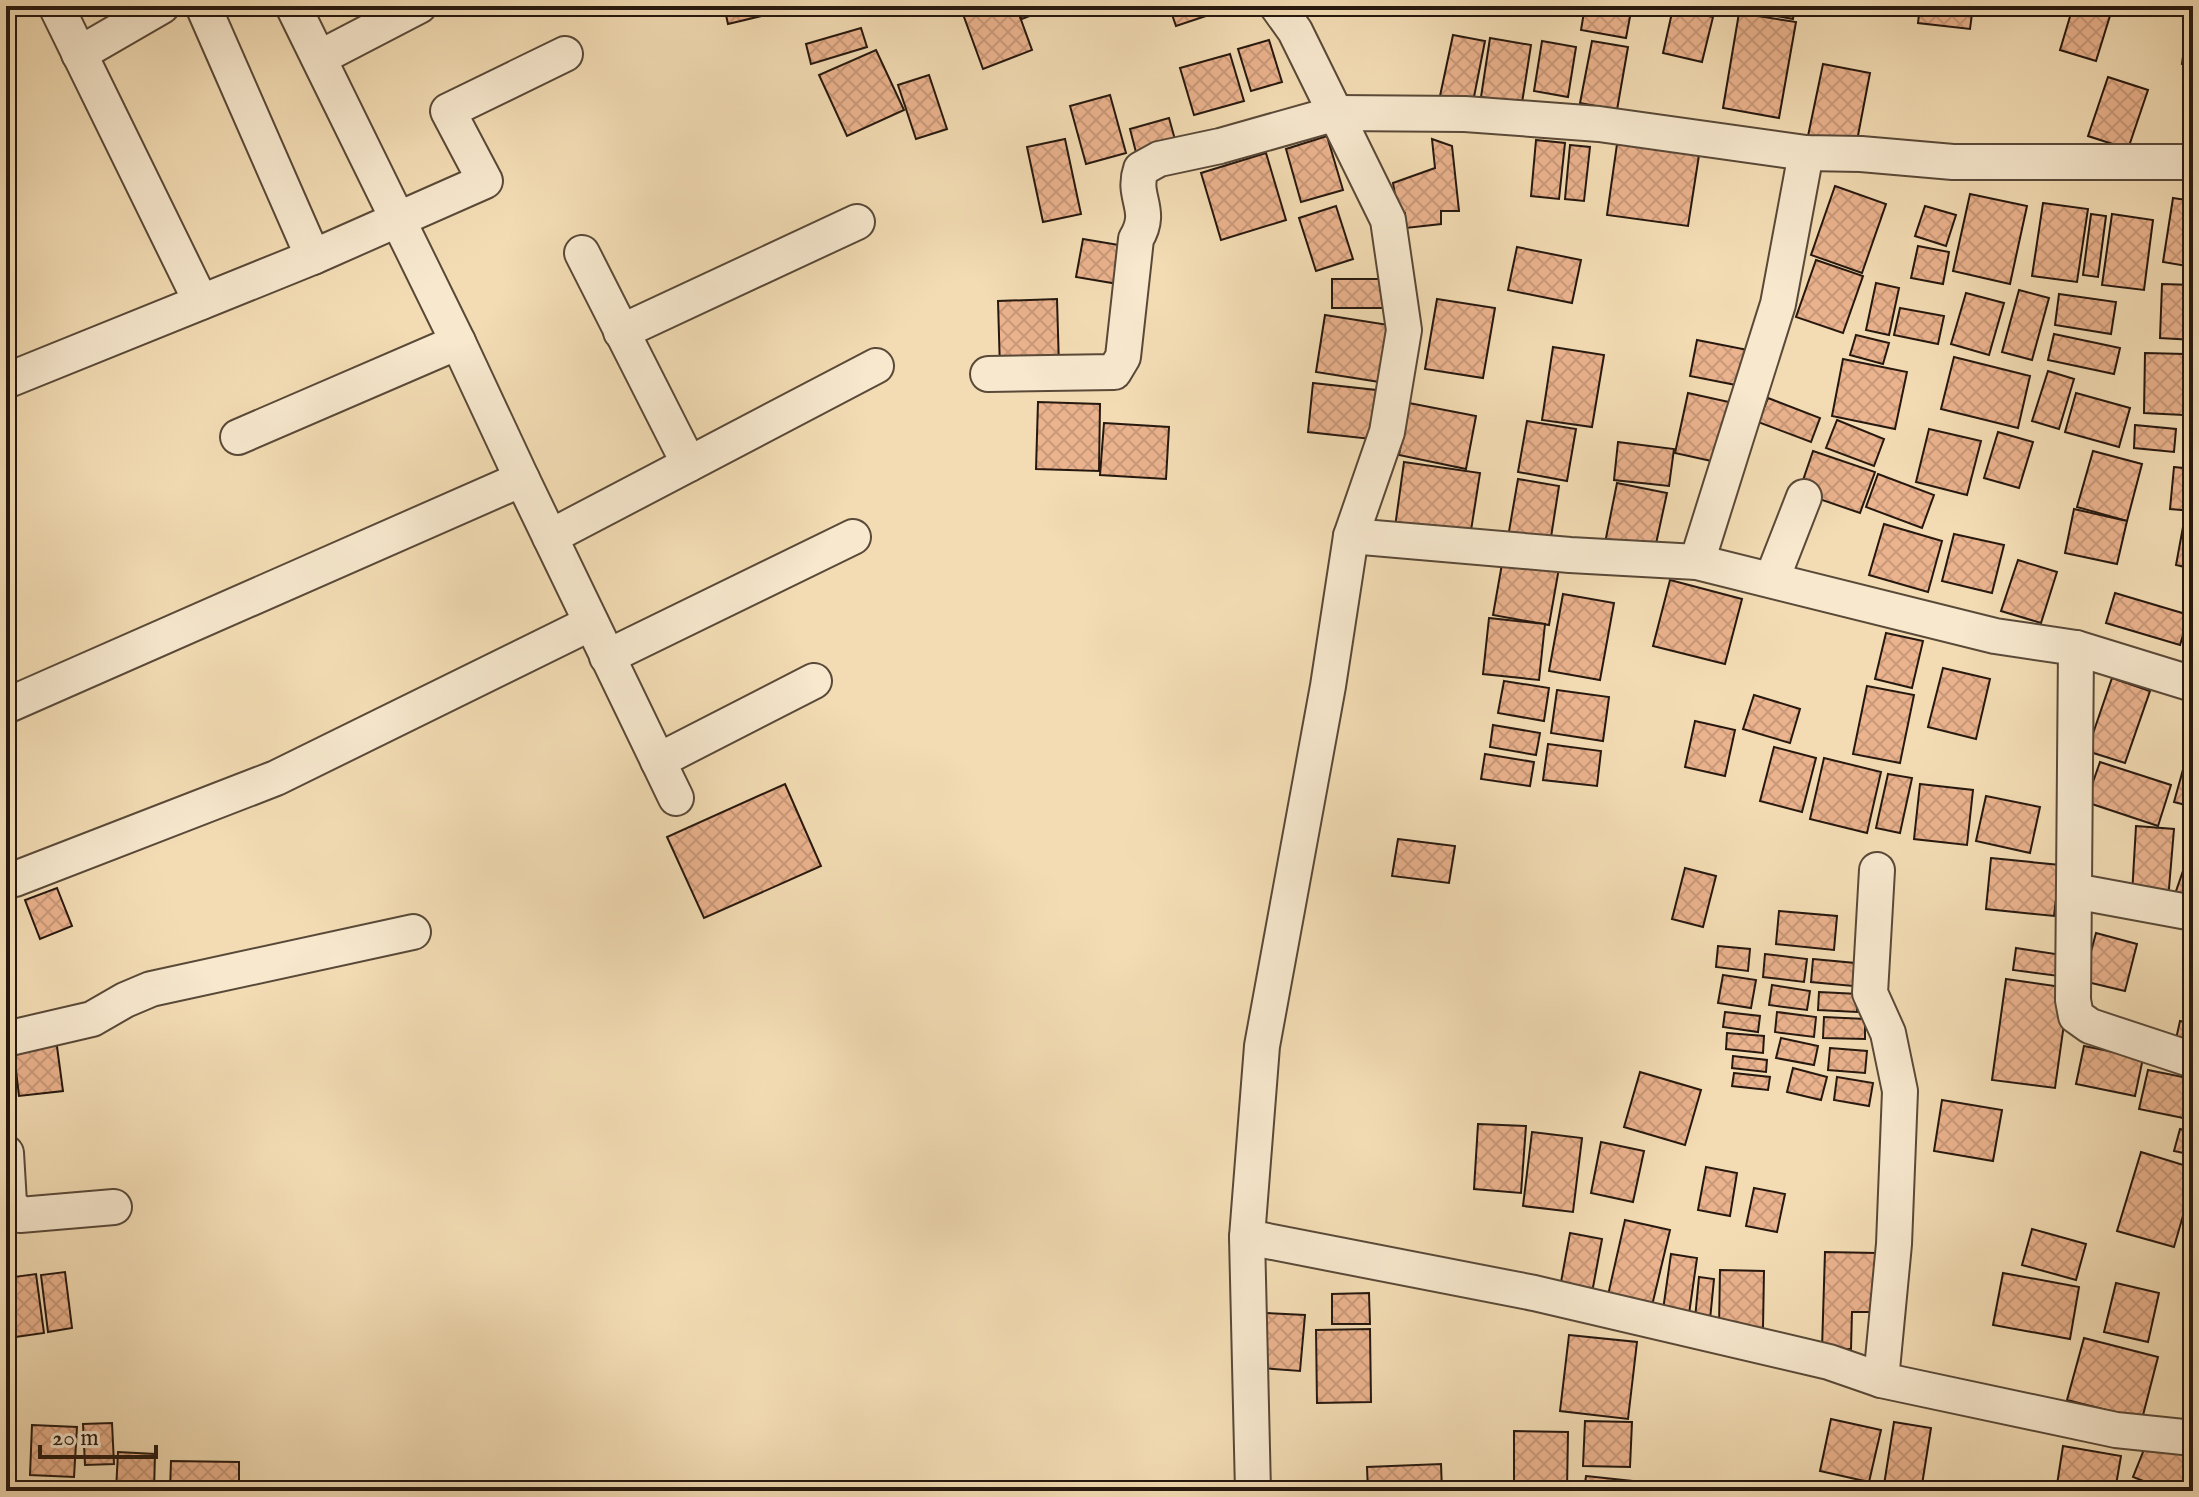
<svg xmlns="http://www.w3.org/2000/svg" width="2199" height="1497" font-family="'IM FELL English',serif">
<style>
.building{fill:url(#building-cross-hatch);stroke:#26180f;stroke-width:2}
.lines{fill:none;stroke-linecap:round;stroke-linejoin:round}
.street-casing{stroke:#594938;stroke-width:38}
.street{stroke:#f7e8ce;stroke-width:34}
</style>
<defs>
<pattern id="building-cross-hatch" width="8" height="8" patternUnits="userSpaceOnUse" patternTransform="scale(2)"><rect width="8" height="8" fill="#ebb38e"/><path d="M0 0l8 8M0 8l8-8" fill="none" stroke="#c99979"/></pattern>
</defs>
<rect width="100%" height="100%" fill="#f3dcb4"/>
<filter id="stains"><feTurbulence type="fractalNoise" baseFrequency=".0025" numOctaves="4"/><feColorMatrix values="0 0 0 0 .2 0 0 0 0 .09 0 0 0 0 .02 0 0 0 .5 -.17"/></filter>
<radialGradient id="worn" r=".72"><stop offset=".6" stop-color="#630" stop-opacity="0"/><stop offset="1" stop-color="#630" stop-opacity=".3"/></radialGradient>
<g class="building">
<path d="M724 6H773L774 13 728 24Z"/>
<path d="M960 6H1016L1032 50 983 69Z"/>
<path d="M1017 6H1055L1022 19Z"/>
<path d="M1169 6H1230V8L1176 26Z"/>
<path d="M1585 6H1632L1626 38 1581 30Z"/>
<path d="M1743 6H1795L1793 19 1742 10Z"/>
<path d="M1920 6H1973L1970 29 1918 23Z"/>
<path d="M2060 6H2113L2096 61 2060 50 2072 10Z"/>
<path d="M2185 6H2193V19L2183 18Z"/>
<path d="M1673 8 1713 17 1702 62 1663 53Z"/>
<path d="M1739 13 1796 22 1779 118 1723 108Z"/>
<path d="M861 28 867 47 811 64 806 44Z"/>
<path d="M2187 28 2193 29V66L2182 64Z"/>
<path d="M1453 35 1485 41 1473 102 1440 96Z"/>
<path d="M1490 38 1531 45 1522 103 1481 97Z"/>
<path d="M1269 40 1282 82 1251 91 1238 49Z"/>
<path d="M1542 41 1576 47 1568 97 1534 91Z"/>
<path d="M1592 41 1628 47 1617 110 1580 103Z"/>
<path d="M876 50 904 110 847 136 819 75Z"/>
<path d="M1230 54 1244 101 1194 115 1180 68Z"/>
<path d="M1823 64 1870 73 1856 146 1808 136Z"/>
<path d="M929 75 947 129 916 139 898 85Z"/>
<path d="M2108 77 2148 90 2128 149 2088 136Z"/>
<path d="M1110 95 1126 153 1086 164 1070 106Z"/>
<path d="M1169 118 1179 154 1139 164 1130 129Z"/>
<path d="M1327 136 1343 190 1301 202 1286 149Z"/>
<path d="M1065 139 1081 214 1043 222 1027 147Z"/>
<path d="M1432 139 1452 146 1459 211H1441V224L1406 228 1405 213H1398L1393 183 1435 168Z"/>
<path d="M1536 140 1565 143 1559 199 1531 196Z"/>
<path d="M1617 144 1699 155 1688 226 1607 215Z"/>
<path d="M1570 145 1590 147 1584 201 1565 199Z"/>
<path d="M1266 153 1286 220 1221 240 1201 173Z"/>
<path d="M1835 186 1886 204 1862 273 1811 255Z"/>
<path d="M1970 194 2027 206 2010 284 1953 271Z"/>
<path d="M2173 198 2193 201V267L2163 262Z"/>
<path d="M2043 203 2088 209 2077 282 2032 276Z"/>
<path d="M1336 206 1353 259 1316 271 1299 218Z"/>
<path d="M1925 206 1956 215 1946 246 1915 236Z"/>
<path d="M2091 214 2106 216 2098 277 2083 275Z"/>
<path d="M2112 214 2153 220 2144 290 2102 285Z"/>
<path d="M1083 239 1131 247 1124 285 1076 277Z"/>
<path d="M1918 246 1949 252 1943 284 1911 278Z"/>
<path d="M1517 247 1581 260 1572 303 1508 290Z"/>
<path d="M1816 260 1863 276 1843 333 1796 317Z"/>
<rect x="1332" y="279" width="59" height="29"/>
<path d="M1876 283 1899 288 1889 335 1866 330Z"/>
<path d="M2162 284 2193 285V340L2160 338Z"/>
<path d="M2019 290 2049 298 2032 360 2002 352Z"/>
<path d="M1966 293 2004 303 1989 355 1951 344Z"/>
<path d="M2059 294 2116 302 2111 334 2055 325Z"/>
<path d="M1057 299 1059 367 1000 369 998 301Z"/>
<path d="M1437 299 1495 308 1483 378 1425 369Z"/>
<path d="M1900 308 1944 316 1938 344 1894 335Z"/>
<path d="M1325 315 1395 326 1386 383 1316 372Z"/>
<path d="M2054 334 2120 348 2114 374 2048 360Z"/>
<path d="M1856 335 1889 343 1883 364 1850 355Z"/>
<path d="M1697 340 1753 351 1746 387 1690 376Z"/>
<path d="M1553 347 1604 355 1592 427 1542 420Z"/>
<path d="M2145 353 2185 354 2183 415 2144 413Z"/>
<path d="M1954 357 2030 376 2018 428 1941 409Z"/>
<path d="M1843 359 1907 372 1895 429 1832 416Z"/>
<path d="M2048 371 2074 379 2059 429 2032 421Z"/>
<path d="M1313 383 1376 390 1371 439 1308 432Z"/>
<path d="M1688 393 1738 404 1725 464 1675 453Z"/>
<path d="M2076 393 2130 408 2119 447 2065 432Z"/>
<path d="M1768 398 1820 418 1811 442 1758 422Z"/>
<path d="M1038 402 1100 404 1099 471 1036 469Z"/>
<path d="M2191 402H2193V442H2187Z"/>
<path d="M1409 403 1476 416 1466 469 1399 455Z"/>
<path d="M1837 420 1884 439 1874 466 1826 448Z"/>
<path d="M1527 421 1576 429 1567 481 1518 472Z"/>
<path d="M1104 423 1169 427 1166 479 1100 475Z"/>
<path d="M2135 425 2176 429 2174 452 2134 448Z"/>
<path d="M1929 429 1981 441 1967 495 1916 482Z"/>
<path d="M1998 432 2033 442 2019 488 1984 478Z"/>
<path d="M1618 442 1674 449 1669 486 1614 480Z"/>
<path d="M1813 451 1875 472 1860 513 1799 492Z"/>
<path d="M2093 451 2142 464 2127 521 2077 507Z"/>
<path d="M1404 462 1480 473 1470 537 1395 527Z"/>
<path d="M2174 467 2193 469V511L2170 509Z"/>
<path d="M1878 474 1934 495 1922 528 1866 507Z"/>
<path d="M1518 479 1559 486 1549 550 1507 543Z"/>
<path d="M1617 483 1667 493 1654 553 1605 543Z"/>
<path d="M2074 509 2127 521 2117 564 2065 553Z"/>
<path d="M1884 524 1942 541 1928 592 1869 575Z"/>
<path d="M2183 527 2193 529V569L2176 565Z"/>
<path d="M1954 534 2004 545 1992 593 1942 581Z"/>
<path d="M1503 558 1559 568 1549 625 1493 615Z"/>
<path d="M2018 560 2057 572 2041 623 2001 611Z"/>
<path d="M1670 580 1742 599 1725 664 1653 646Z"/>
<path d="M2115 593 2189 615 2180 645 2106 623Z"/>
<path d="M1563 594 1614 603 1600 680 1549 671Z"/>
<path d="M1489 618 1545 624 1539 680 1483 674Z"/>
<path d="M1886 633 1923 641 1912 688 1875 679Z"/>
<path d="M1943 668 1990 679 1976 739 1928 727Z"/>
<path d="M2112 678 2150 691 2125 763 2087 751Z"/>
<path d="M1504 681 1549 688 1544 721 1498 713Z"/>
<path d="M1867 686 1914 695 1900 763 1853 754Z"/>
<path d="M1557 690 1609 697 1603 741 1551 733Z"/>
<path d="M1754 695 1800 709 1790 743 1743 729Z"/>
<path d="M1695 721 1735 730 1725 776 1685 767Z"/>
<path d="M1493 725 1540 733 1536 755 1490 747Z"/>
<path d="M2192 737H2193V807L2174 802Z"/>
<path d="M1548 744 1601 751 1597 786 1543 780Z"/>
<path d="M1774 747 1816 758 1802 812 1760 801Z"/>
<path d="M1485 754 1534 762 1530 786 1481 779Z"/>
<path d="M1824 758 1881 772 1867 833 1810 819Z"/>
<path d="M2100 762 2171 785 2158 826 2086 802Z"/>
<path d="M1888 774 1912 778 1900 833 1876 828Z"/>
<path d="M785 784 821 866 704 918 667 837Z"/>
<path d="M1920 784 1973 790 1967 845 1914 839Z"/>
<path d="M1986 796 2040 807 2030 853 1976 841Z"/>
<path d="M2136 826 2174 829 2168 900 2132 895Z"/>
<path d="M1398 839 1455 846 1449 883 1392 876Z"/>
<path d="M2192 845H2193V904L2174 897Z"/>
<path d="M1991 858 2060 865 2054 916 1986 909Z"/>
<path d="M1685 868 1716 876 1703 927 1672 919Z"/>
<path d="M57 888 72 926 40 939 25 900Z"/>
<path d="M1779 911 1837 916 1834 950 1776 944Z"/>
<path d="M2096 933 2137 944 2125 991 2083 981Z"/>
<path d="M1718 946 1750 949 1748 971 1716 967Z"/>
<path d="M2016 948 2069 956 2066 977 2013 970Z"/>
<path d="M1765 954 1807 959 1804 982 1763 977Z"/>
<path d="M2193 958V1014L2183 1012Z"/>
<path d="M1813 959 1855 963 1853 986 1811 982Z"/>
<path d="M1723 975 1756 980 1751 1008 1718 1003Z"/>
<path d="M2006 979 2069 988 2055 1088 1992 1080Z"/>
<path d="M1772 985 1810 991 1807 1010 1769 1005Z"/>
<path d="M1819 992 1858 994 1857 1012 1818 1010Z"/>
<path d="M1725 1012 1760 1016 1758 1032 1723 1027Z"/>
<path d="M1777 1012 1816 1017 1814 1037 1775 1032Z"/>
<path d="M1824 1017 1865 1019V1039L1823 1038Z"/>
<path d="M2180 1021 2193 1024V1055L2174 1048Z"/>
<path d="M1727 1033 1764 1036 1763 1053 1726 1049Z"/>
<path d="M1781 1038 1818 1046 1814 1065 1776 1058Z"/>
<path d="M56 1039 63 1091 19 1096 13 1045Z"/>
<path d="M2084 1046 2143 1058 2135 1096 2076 1084Z"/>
<path d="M1830 1048 1867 1051 1865 1073 1828 1070Z"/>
<path d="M1733 1056 1767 1060 1766 1072 1732 1068Z"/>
<path d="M1793 1068 1827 1077 1821 1100 1787 1092Z"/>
<path d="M2148 1070 2193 1079V1120L2139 1109Z"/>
<path d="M1640 1072 1701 1090 1685 1145 1624 1127Z"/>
<path d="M1734 1073 1770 1077 1768 1090 1732 1086Z"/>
<path d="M1837 1077 1873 1083 1869 1106 1834 1100Z"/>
<path d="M1942 1100 2002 1110 1993 1161 1934 1151Z"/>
<path d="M1478 1124 1526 1126 1521 1193 1474 1189Z"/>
<path d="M2180 1129 2193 1132V1155L2174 1151Z"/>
<path d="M1532 1132 1582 1138 1573 1212 1523 1206Z"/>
<path d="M1601 1142 1644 1151 1633 1202 1591 1193Z"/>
<path d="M2141 1152 2193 1168V1181L2174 1247 2117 1231Z"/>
<path d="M1706 1167 1737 1173 1730 1216 1698 1210Z"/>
<path d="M1754 1188 1785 1194 1777 1232 1746 1226Z"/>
<path d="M2193 1219V1258L2184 1256Z"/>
<path d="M1625 1220 1670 1230 1650 1314 1606 1304Z"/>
<path d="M2032 1229 2086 1244 2076 1280 2022 1265Z"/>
<path d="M1570 1233 1602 1239 1591 1298 1559 1293Z"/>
<path d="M1825 1252 1877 1253 1876 1312H1852L1851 1349H1822Z"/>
<path d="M1671 1254 1697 1258 1689 1314 1663 1310Z"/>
<path d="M1720 1270 1764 1271 1763 1328H1719Z"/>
<path d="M65 1272 72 1328 48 1332 41 1275Z"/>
<path d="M2003 1273 2079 1287 2070 1339 1993 1325Z"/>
<path d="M36 1274 44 1333 8 1338 6 1278Z"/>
<path d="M1699 1277 1714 1279 1709 1330 1694 1329Z"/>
<path d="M2116 1283 2159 1293 2148 1342 2104 1332Z"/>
<path d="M1369 1293 1370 1324H1332V1294Z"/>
<path d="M1266 1313 1305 1315 1300 1371 1262 1368Z"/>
<path d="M1370 1329 1371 1402 1317 1403 1316 1330Z"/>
<path d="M1569 1335 1637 1342 1628 1419 1560 1411Z"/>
<path d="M2084 1338 2158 1357 2142 1419 2067 1400Z"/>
<path d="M1831 1419 1881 1430 1869 1482 1820 1471Z"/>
<path d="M1585 1421 1632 1422 1630 1467 1583 1466Z"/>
<path d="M1894 1422 1931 1428 1921 1491H1883Z"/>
<path d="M112 1423 114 1464 85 1465 83 1424Z"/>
<path d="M32 1425 77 1427 74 1477 30 1475Z"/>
<path d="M1514 1431 1568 1432 1567 1491 1514 1490Z"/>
<path d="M2149 1437 2193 1455V1491H2169L2133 1477Z"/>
<path d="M2063 1446 2121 1456 2115 1491H2056Z"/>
<path d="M118 1452 155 1454 154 1491H116Z"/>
<path d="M171 1461 239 1462V1491H170Z"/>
<path d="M1441 1464 1442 1491H1368L1367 1467Z"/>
<path d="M1586 1476 1632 1481 1631 1491H1584Z"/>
</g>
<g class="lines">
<g class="street-casing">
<g id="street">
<path d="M56 6 201 302"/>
<path d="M203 6 313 257 485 181 448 111 565 54"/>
<path d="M293 6 458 342"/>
<path d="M79 54 162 6"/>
<path d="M319 58 419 6"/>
<path d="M582 253 689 464"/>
<path d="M621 332 857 222"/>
<path d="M988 374 1114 372 1123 357 1136 239C1154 209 1131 198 1141 169L1159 159 1220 146 1337 113 1465 114 1599 124 1806 153 1861 154 1953 162H2193"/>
<path d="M6 381 313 257"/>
<path d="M238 437 458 342 522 479"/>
<path d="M1351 536 1570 555 1697 562 1995 636 2076 648 2193 684"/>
<path d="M550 537 876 366"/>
<path d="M1697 562 1778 304 1806 153"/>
<path d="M1772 579 1804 497"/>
<path d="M2076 648 2073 1000 2076 1016 2090 1026 2193 1060"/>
<path d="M607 657 853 537"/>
<path d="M6 706 522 479 676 798"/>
<path d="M658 761 814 681"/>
<path d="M1877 870 1870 993 1888 1033 1900 1091 1894 1244 1881 1380"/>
<path d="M6 881 15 879 276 778 591 623"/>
<path d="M2074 891 2193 913"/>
<path d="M6 1039 92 1019 125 1000 151 989 413 932"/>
<path d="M6 1153 9 1203 20 1215 114 1207"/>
<path d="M1247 1237 1534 1293 1829 1362 1881 1380 2116 1430 2193 1438"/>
<path d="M1253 1491 1247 1237 1262 1046 1328 686 1351 536 1387 432 1404 330 1388 220 1295 31 1277 6"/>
</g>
</g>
<use href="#street" class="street"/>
</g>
<rect width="2199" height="1497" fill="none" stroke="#f3dcb4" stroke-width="32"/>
<rect x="8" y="8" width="2183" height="1481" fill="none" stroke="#26180f" stroke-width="4"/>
<rect x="16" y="16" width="2167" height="1465" fill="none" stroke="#26180f" stroke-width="2"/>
<path d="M40 1445v12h116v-12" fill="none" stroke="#26180f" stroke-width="4"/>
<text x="52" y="1445" font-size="24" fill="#26180f" stroke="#f7e8ce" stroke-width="6" paint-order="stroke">20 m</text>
<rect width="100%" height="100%" filter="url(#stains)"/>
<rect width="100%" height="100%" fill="url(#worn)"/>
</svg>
